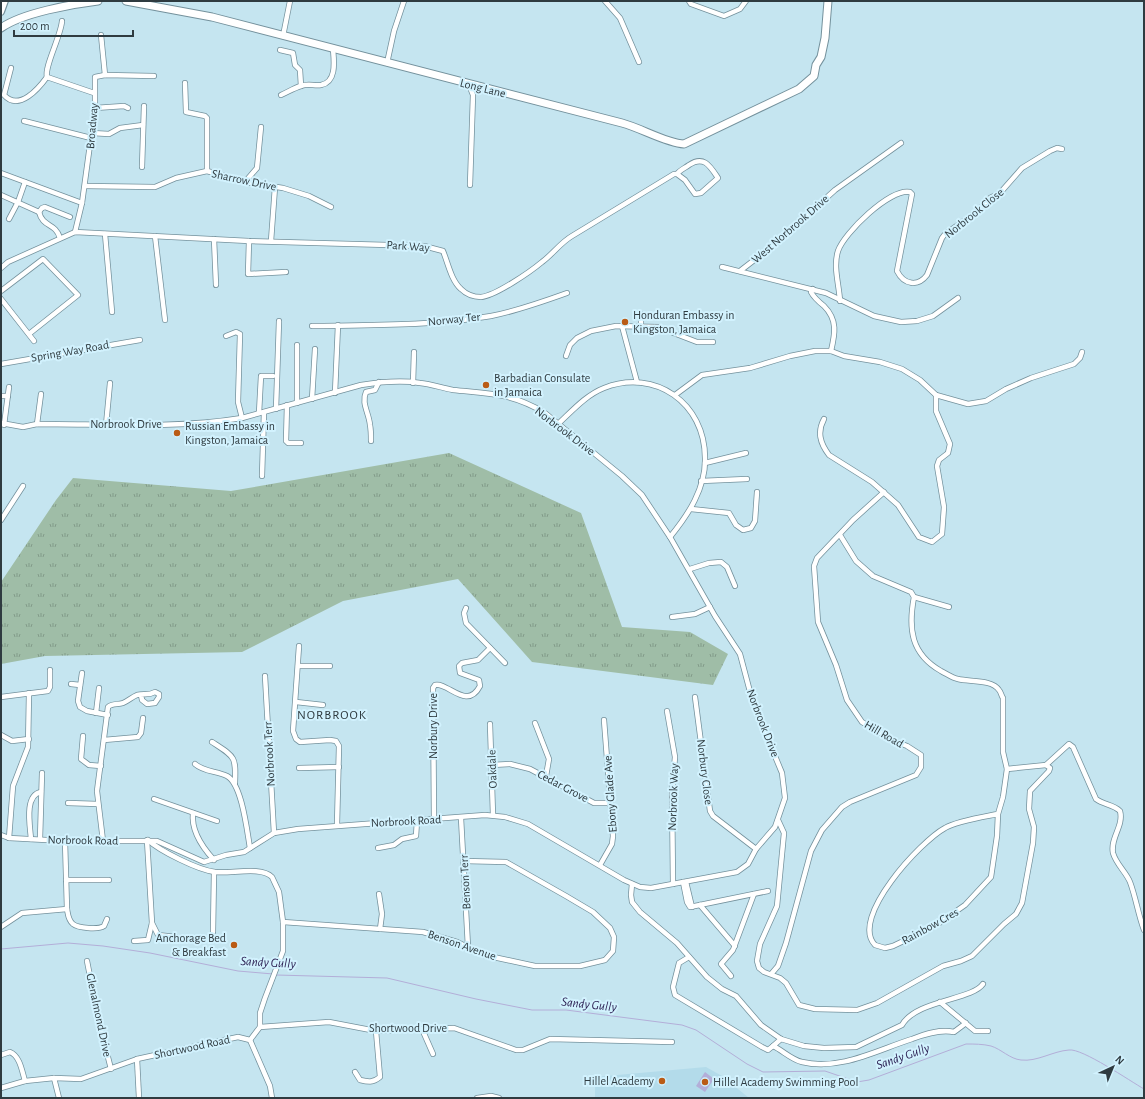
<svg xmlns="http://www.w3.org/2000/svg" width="1145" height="1099" font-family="'Alegreya Sans',sans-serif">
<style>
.built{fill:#b3dbea}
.grass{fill:url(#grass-tufts)}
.water{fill:#b3aed8}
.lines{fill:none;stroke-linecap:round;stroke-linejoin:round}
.stream{stroke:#b3aed8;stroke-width:1}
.minor-casing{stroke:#74919c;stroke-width:6}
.tertiary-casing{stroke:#74919c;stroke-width:8}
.primary-casing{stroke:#74919c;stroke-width:9}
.minor{stroke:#fff;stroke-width:4.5}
.tertiary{stroke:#fff;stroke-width:5.5}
.primary{stroke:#fff;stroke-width:7}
.poi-dot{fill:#ba5b15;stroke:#d2f2fe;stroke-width:1.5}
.labels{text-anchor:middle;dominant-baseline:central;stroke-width:4;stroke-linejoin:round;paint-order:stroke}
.street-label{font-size:12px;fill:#2f3b40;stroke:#d2f2fe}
.poi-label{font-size:12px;fill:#2f3b40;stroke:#d2f2fe;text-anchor:start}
.neighbourhood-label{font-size:13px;letter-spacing:1px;fill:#2f3b40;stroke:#d2f2fe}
.water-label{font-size:13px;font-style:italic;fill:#2a1e51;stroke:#d2f2fe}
</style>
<defs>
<pattern id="grass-tufts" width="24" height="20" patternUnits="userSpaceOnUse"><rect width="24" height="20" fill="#9fbda7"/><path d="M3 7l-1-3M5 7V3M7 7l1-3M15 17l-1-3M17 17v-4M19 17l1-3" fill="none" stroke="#829b89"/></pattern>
</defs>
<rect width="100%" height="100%" fill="#c5e5f0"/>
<path class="built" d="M706 1067 722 1076 749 1098H595V1077Z"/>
<path class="grass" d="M449 453 581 513 622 627 690 632 728 654 713 685 532 662 458 579 343 601 242 652 45 656 1 664V582L56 500 73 478 231 491Z"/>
<path class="water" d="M705 1072 714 1079 705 1092 696 1086Z"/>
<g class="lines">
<g class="stream">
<path d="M1 949 68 943 103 946 150 953 238 971 273 974"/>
<path d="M276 975 387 978 476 999 532 1010H566L682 1025 696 1030 747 1064 763 1072 825 1071 857 1082 869 1080 966 1044C974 1044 983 1044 991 1046 1001 1049 1010 1059 1021 1060 1037 1062 1053 1051 1069 1050 1082 1048 1130 1081 1144 1089"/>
</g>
<g class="minor-casing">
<g id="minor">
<path d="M605 1 620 18 639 62"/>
<path d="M689 1 691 4 724 16 740 9 746 1"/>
<path d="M101 35 105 75"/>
<path d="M283 36 290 1"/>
<path d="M280 50 293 53 295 65 300 70 301 86"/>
<path d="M387 63 394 31 404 1"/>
<path d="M11 68 4 95C19 112 39 88 47 77"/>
<path d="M47 77C44 67 61 36 62 21"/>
<path d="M47 77 94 93"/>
<path d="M185 83 186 112 205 116 207 118V171"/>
<path d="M469 85 473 95 470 185"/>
<path d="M281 95C288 92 294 88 301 86 308 83 314 86 321 85 337 82 334 61 333 49"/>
<path d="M95 108 124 106 128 108"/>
<path d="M24 121 91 138"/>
<path d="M92 133 109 134 120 128 143 125"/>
<path d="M142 167 144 106"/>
<path d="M1 173 82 203"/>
<path d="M245 182 257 168 261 127"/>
<path d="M85 186 155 187 176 178 207 171 245 182 283 188 309 196 331 207"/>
<path d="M1 195 39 212"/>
<path d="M39 212C43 228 55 222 60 238"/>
<path d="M39 212 42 208 45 207 70 217"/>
<path d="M9 219 18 202 25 182"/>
<path d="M75 232 82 203 95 108V77L105 75 154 76"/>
<path d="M105 234 112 312"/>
<path d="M155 236 165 320"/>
<path d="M214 239 216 285"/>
<path d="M249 241 248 274 286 272"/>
<path d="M271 241 275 187"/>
<path d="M722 267 826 293 874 316 901 322 917 321 933 316 958 298"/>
<path d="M1 268 8 262 75 232 249 241 424 246 443 251C448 263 451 280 461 289 466 294 474 297 481 297 495 296 530 272 542 262 553 254 560 243 572 236L674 174H677C680 170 685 168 689 165 704 155 710 166 718 178L701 193 695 194 685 180 677 174"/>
<path d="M740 271 775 244 835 190 901 143"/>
<path d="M813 289 811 292C814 298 819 302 824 306 838 320 835 334 831 351"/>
<path d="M1 291 43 259 78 295 29 334"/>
<path d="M1 299 34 341"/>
<path d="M840 301C839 284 833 267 838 251 844 233 890 188 910 192L912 194 897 271C904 285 918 287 927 275L942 238 945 234 974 214 990 198 1000 193 1022 168 1050 151 1057 148 1062 149"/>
<path d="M641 314V327"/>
<path d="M312 326C371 325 432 326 491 316 517 311 542 302 567 293"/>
<path d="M622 326 637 382"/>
<path d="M226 336 236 332 240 334 238 402 242 418"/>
<path d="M297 345V403"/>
<path d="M566 356 570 345 577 338 591 331 616 326 658 327 697 342H713"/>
<path d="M1 364 140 340"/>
<path d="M413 383 414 352"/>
<path d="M335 393 338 325"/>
<path d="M675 395 702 375 750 368 790 356 815 351H831L844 356 880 362 902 369 920 380 936 395V411L950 444 948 453 939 460 937 466 944 507 942 534 932 542 919 537 898 505 872 482 829 455C820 443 817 432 824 419"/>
<path d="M936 395 968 404 986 401 1006 389 1031 378 1074 364 1080 358 1082 352"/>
<path d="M1 396H8"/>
<path d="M312 399 315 349"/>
<path d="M287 405 286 441 288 443H301"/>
<path d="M276 409 279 321"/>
<path d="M259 413 261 376H273"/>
<path d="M1 423 23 427 37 424C105 424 174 429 242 418L361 385C380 382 401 380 420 383 431 384 442 388 453 390 490 394 512 393 545 413L622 476 642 495 670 537 715 616 740 654 753 703 782 773 785 798 775 827 756 849 748 864 737 872 651 888 640 887 624 880 528 824 505 817 485 815 298 829 274 833 244 852 226 855 204 862 157 841H65L9 838 1 835"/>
<path d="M37 424 41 394"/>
<path d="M558 424C572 411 586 395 604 388 655 368 705 403 705 458 706 488 688 515 670 537"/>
<path d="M4 425 9 387"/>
<path d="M106 425 110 383"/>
<path d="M371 441C371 436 371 430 370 425 369 413 361 403 366 392L375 390 379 382"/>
<path d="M705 463 746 453"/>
<path d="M262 476 264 412"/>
<path d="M701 481 747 479"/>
<path d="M691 509 729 513 736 525 743 530 751 528 755 521 757 492"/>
<path d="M1 520 23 486"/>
<path d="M840 535 856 561 873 576 911 592 914 597C908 629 911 654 941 671 947 674 952 678 958 679 969 682 992 679 999 690 1001 692 1001 695 1003 698V752L1007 769 1003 797 998 814 997 836 991 877 965 905 935 926 893 946 885 948 875 945C849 918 921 841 945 828 957 821 983 817 998 814"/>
<path d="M690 569 709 563 721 562 727 567 735 586"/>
<path d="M914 597 949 607"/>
<path d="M466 608 464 613 466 623 505 663"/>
<path d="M672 617 695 614 710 607"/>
<path d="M299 646 293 731 296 739 300 742 330 740 336 741 339 746 337 825"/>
<path d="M298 666H330"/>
<path d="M82 673 78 701 80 707 87 711 108 715"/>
<path d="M265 676 274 833"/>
<path d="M71 684 80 685"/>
<path d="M1 697 48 691 50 687V670"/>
<path d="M695 697 710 811 713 816 756 849"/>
<path d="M296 702 323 705"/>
<path d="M667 711 675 757 672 792 673 884"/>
<path d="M96 713 99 688"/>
<path d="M535 723 549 759 546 776"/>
<path d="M490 724 493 815"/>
<path d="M1 735 12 741 29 739"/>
<path d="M83 736 81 759 89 765 101 766"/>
<path d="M104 740 138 737 141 733 143 718"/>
<path d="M212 742C235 757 236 756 235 783"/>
<path d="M195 764C204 772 217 771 227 776 242 784 247 831 250 848"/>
<path d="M492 765 510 764 530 769 594 803H611"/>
<path d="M299 768 339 767"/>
<path d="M1007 769 1046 765"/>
<path d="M154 799 217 821"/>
<path d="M68 803 98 804"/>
<path d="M193 813C191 830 203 848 214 860"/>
<path d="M461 818 468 947"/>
<path d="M434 820 433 688 435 685C448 682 467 711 480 686L479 680 460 673 459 666 462 663 478 660 490 648"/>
<path d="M778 820 784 833 777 906 760 944 757 961 759 968 764 972 780 978 786 983 799 1005 815 1009 857 1010 877 1003 943 966 961 961 972 956 1004 924 1016 914 1022 903 1033 843 1034 827 1029 809 1030 791 1049 771 1050 768 1046 765 1069 744 1073 747 1096 799C1104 805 1113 804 1120 811 1124 826 1110 838 1113 853 1116 864 1126 872 1130 882 1136 898 1138 914 1144 930"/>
<path d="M9 838 13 786 28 747 29 693"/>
<path d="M31 839C30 826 24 795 41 792"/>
<path d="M40 839 42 773"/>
<path d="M147 840 152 923 158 935 176 937"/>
<path d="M65 841 67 909C68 914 68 920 73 924 78 928 98 930 104 926L107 919"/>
<path d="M103 841 97 791 108 707C112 703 118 705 123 703 128 701 132 697 137 695 144 693 148 696 155 692L159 694V697L155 703 147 704 142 700 141 695"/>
<path d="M378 848 394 845 402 839 416 836 417 821"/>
<path d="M600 865 612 844 613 836 604 720"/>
<path d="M66 880H109"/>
<path d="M683 882 687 902 690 907 768 891"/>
<path d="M686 882 692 907"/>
<path d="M632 884 631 895 632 902 640 912 677 943 707 977 722 989 736 996 761 1025 781 1039 804 1046 824 1048 856 1047 902 1025C916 1000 972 1000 983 984"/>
<path d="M379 894 382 914 380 929"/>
<path d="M700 905 735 946"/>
<path d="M283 922 423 932 457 942 484 955 535 966H580L605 960 613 951 614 937 610 928 593 912 566 896 506 862 464 861"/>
<path d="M1 927 22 913 67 909"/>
<path d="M213 932 214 872"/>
<path d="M134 941 148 940 152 923"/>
<path d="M689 957 679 963 673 987 675 995 762 1047 768 1050 773 1046"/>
<path d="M87 961 99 1022 111 1069"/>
<path d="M772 973 778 966 786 943 811 851 822 830 842 807 850 802 916 775 921 767V755L907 746 892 740 862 722 847 700 836 665 818 622 814 566 817 558 853 520 884 492"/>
<path d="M731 976 721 964 733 950 754 894"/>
<path d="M940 1002 975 1031H988"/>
<path d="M260 1027 329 1022 376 1031 454 1028 516 1050H523L550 1039 672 1042"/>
<path d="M422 1029 433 1054"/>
<path d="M781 1039 773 1046C782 1050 792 1060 802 1062 840 1071 877 1050 912 1039 925 1034 940 1029 954 1032L966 1023"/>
<path d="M250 1040 270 1086 272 1098"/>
<path d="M1 1055 10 1052C20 1056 22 1071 25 1081"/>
<path d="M137 1059 139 1098"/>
<path d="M355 1072 360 1080C368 1082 373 1083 380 1077L376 1031"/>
<path d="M54 1078 59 1098"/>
<path d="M1 1088 25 1081 54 1078 81 1079 137 1059 238 1037 250 1040 260 1027V1013L265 998 283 951V922L279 892 272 877C261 866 231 874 215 872 198 870 160 851 148 840"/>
<path d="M477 1098 491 1096 499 1098"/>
</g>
</g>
<g class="tertiary-casing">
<path id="tertiary" d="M1 12 5 1"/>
</g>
<g class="primary-casing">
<g id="primary">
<path d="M126 1 212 17 622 123C641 128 666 143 684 144L799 89 814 76 816 65 821 57 825 38 828 1"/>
<path d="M1 28C22 13 72 4 98 1"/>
</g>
</g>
<use href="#minor" class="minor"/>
<use href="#tertiary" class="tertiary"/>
<use href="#primary" class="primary"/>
</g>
<g class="poi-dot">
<circle cx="625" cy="322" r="4"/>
<circle cx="486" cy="385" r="4"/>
<circle cx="177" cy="433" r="4"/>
<circle cx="234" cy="945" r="4"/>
<circle cx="662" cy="1081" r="4"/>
<circle cx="705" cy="1082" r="4"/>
</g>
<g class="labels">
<g class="street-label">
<text transform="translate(483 88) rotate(14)">Long Lane</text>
<text transform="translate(92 126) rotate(-85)">Broadway</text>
<text transform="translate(244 180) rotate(12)">Sharrow Drive</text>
<text transform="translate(974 213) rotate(-39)">Norbrook Close</text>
<text transform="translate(790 229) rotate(-41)">West Norbrook Drive</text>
<text transform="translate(408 246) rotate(4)">Park Way</text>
<text transform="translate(454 319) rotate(-6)">Norway Ter</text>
<text transform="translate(70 351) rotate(-10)">Spring Way Road</text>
<text x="126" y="424">Norbrook Drive</text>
<text transform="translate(565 431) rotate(37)">Norbrook Drive</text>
<text transform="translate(763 723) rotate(69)">Norbrook Drive</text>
<text transform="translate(433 726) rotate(-90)">Norbury Drive</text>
<text transform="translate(884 734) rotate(30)">Hill Road</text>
<text transform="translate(269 754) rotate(-93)">Norbrook Terr</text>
<text transform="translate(492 769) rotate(-92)">Oakdale</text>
<text transform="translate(705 772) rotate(83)">Norbury Close</text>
<text transform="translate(563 786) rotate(28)">Cedar Grove</text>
<text transform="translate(610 794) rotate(-94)">Ebony Glade Ave</text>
<text transform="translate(673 797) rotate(-88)">Norbrook Way</text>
<text transform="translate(406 821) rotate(-3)">Norbrook Road</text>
<text transform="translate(83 840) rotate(1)">Norbrook Road</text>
<text transform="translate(465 882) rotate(-93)">Benson Terr</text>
<text transform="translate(930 926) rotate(-29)">Rainbow Cres</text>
<text transform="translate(462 945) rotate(19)">Benson Avenue</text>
<text transform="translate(99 1015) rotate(78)">Glenalmond Drive</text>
<text x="408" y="1028">Shortwood Drive</text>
<text transform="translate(192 1047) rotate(-12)">Shortwood Road</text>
</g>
<g class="poi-label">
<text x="633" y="315">Honduran Embassy in<tspan x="633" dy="14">Kingston, Jamaica</tspan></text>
<text x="494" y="378">Barbadian Consulate<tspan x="494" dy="14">in Jamaica</tspan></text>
<text x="185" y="426">Russian Embassy in<tspan x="185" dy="14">Kingston, Jamaica</tspan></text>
<text x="226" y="938" text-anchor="end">Anchorage Bed<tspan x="226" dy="14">&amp; Breakfast</tspan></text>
<text x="654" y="1081" text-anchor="end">Hillel Academy</text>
<text x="713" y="1082">Hillel Academy Swimming Pool</text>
</g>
<g class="neighbourhood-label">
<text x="332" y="715">NORBROOK</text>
</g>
<g class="water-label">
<text transform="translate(268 963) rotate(3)">Sandy Gully</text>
<text transform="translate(589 1005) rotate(6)">Sandy Gully</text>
<text transform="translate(903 1057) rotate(-19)">Sandy Gully</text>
</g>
</g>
<rect width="1145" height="1099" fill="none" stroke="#2f3b40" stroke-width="4"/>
<g transform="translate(1113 1067) rotate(44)" stroke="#d2f2fe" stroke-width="3" paint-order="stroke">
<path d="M0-3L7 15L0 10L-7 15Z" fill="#2f3b40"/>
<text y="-6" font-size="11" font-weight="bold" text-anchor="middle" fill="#2f3b40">N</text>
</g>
<path d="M14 30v6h119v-6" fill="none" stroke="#2f3b40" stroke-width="2"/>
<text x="20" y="30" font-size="12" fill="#2f3b40" stroke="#d2f2fe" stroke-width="3" paint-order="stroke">200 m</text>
</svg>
